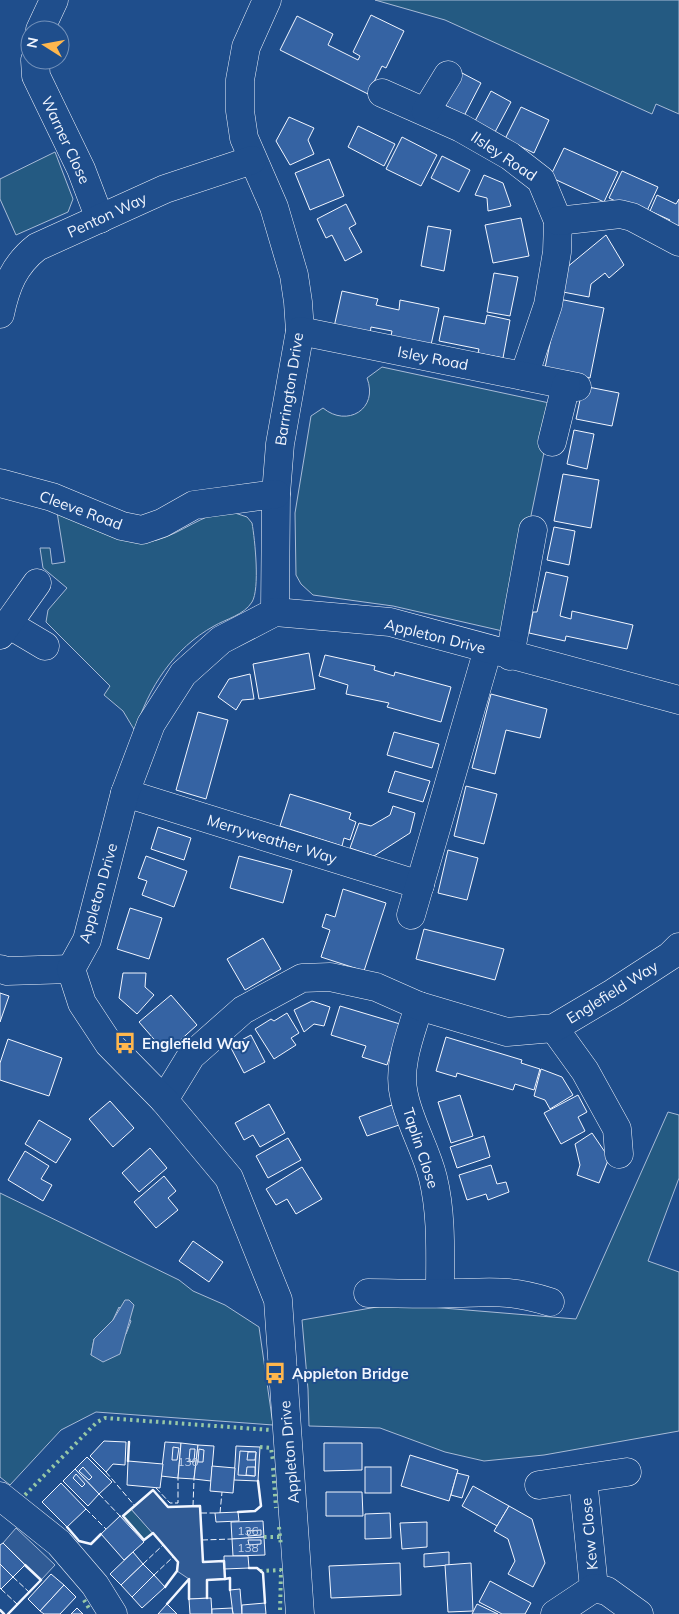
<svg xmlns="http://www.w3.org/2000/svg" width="679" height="1614" font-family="Mulish,sans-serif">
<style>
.green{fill:#245a82;stroke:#a8bbd7;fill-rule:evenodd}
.parking{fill:#305b95;stroke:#a8bbd7}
.water{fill:#3b69a3;stroke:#a8bbd7}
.building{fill:#3563a3;stroke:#f2f6ff}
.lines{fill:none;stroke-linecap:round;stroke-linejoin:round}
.minor-casing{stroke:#f2f6ff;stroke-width:29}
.minor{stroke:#1f4e8c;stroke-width:28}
.hedge{stroke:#97c8a6;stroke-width:4;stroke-dasharray:2.5 4;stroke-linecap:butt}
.fence{stroke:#f2f6ff;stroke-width:1;stroke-dasharray:6 2.5;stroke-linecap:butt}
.wall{stroke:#f2f6ff;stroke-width:2.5}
.labels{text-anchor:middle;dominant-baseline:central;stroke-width:4;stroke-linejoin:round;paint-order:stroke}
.number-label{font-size:12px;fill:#c3d1e8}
.street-label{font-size:15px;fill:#f2f6ff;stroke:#1f4e8c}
.poi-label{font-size:15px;font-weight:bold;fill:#f2f6ff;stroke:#1f4e8c;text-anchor:start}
</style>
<rect width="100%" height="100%" fill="#1f4e8c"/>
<g class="green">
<path d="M375 0H679V114L656 104 652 114 445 20Z"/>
<path d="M55 152 73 199 68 212 16 235 0 199V179Z"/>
<path d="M382 367 554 404 507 632 393 606 313 595 301 584 296 575 295 513 311 416 323 408C347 428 379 409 367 378Z"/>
<path d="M229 511 247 517 252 523C255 540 260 589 252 602 244 615 226 619 214 626 174 648 148 688 135 731L123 711 104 695 110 686 46 622 48 610 67 588 43 568 40 548H50L52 564 65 562 57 512C77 519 141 546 157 540 182 533 202 514 229 511Z"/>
<path d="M668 1112 679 1115V1178L648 1261 679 1272V1431L544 1455 484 1461 445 1452 380 1428 309 1426 308 1389 302 1320 394 1304 576 1319Z"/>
<path d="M0 1193 179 1280 193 1291 225 1305 259 1327 273 1425 96 1412 61 1430 10 1485 0 1477ZM119 1307 131 1321 126 1334 91 1355 94 1339 113 1320Z"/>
<path d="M131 1509 153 1533 144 1540 123 1516Z"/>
</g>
<g class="parking">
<path d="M153 1490 168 1507 200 1506 203 1562 224 1561 225 1579 207 1580V1598L189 1599V1579L177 1571 178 1562 131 1509Z"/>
<path d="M16 1528 55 1565 41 1580 3 1543Z"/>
</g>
<path class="water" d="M125 1300H129L134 1305 120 1354 103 1362 91 1355 94 1339 113 1320Z"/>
<g class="building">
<path d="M371 15 404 31 386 68 382 66 368 94 280 50 297 16 333 34 328 45 358 60 360 56 353 52Z"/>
<path d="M462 73 481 83 464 116 445 105Z"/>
<path d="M491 91 511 102 495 132 475 121Z"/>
<path d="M521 107 549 120 534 153 505 139Z"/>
<path d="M289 117 314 128 308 140 314 154 290 165 276 141Z"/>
<path d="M358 126 395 144 384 166 348 147Z"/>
<path d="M402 137 437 155 421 186 386 169Z"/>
<path d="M564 148 618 172 604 202 550 177Z"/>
<path d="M442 156 470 170 459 192 431 178Z"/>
<path d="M329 159 344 196 310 210 295 173Z"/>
<path d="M622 171 658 187 645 215 609 198Z"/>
<path d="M484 175 503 183 511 206 488 211 487 198 475 195Z"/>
<path d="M657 195 676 204 679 199V228L668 223 670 220 650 211Z"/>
<path d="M346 204 356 224 349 228 362 252 345 261 332 235 326 238 317 219Z"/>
<path d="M521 218 529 256 493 263 485 225Z"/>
<path d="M428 226 451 230 444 271 421 266Z"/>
<path d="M606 235 624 265 609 278 605 273 591 284 589 297 563 292 566 268Z"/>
<path d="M494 273 518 277 510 316 487 312Z"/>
<path d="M342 291 378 299 376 305 399 310 400 300 439 308 431 345 391 336 392 331 371 327 370 334 334 327Z"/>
<path d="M559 299 604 308 590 378 545 368Z"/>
<path d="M487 315 510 320 503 358 478 353 479 349 439 341 444 316 485 324Z"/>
<path d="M583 386 619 393 612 426 576 419Z"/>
<path d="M574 430 594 434 587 469 567 464Z"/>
<path d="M563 474 599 480 591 528 554 521Z"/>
<path d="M554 527 575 531 569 565 547 560Z"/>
<path d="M546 572 568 577 560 616 571 619 572 611 633 625 627 649 566 636 565 641 529 633 533 612H537Z"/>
<path d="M309 653 315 689 259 699 253 664Z"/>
<path d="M325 655 375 666 374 670 394 676 395 672 451 687 441 722 387 707 389 703 346 694 348 685 319 676Z"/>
<path d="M250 674 254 699 242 700 236 710 218 697 229 679Z"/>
<path d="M491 694 547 709 540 738 506 730 495 774 472 768Z"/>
<path d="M198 712 228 720 206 799 176 790Z"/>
<path d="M394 732 439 744 432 768 387 755Z"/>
<path d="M395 771 430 781 423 802 388 792Z"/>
<path d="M466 786 497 794 484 844 454 836Z"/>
<path d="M290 794 351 813 349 819 356 822 350 840 344 838 342 846 280 826Z"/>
<path d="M393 806 415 813 410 833 374 856 350 848 359 823 371 826 390 815Z"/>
<path d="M158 827 191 838 184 860 151 849Z"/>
<path d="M448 850 478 858 467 900 438 893Z"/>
<path d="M146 856 187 871 174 907 142 895 147 881 138 878Z"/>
<path d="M239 856 292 870 283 903 230 888Z"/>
<path d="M343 889 386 903 364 971 321 957 330 930 322 927 326 914 335 917Z"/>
<path d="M130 908 162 918 149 959 117 949Z"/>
<path d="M424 929 504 949 495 980 416 959Z"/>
<path d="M263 938 281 969 245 990 227 959Z"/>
<path d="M123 973H146L145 987 154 995 137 1014 119 998Z"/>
<path d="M0 993 9 996 0 1022Z"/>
<path d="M171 995 197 1025 166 1053 139 1022Z"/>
<path d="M312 1001 330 1007 324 1026 314 1024 304 1032 294 1010Z"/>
<path d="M340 1006 400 1024 387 1065 362 1057 366 1046 331 1035Z"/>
<path d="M287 1013 299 1033 291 1038 296 1045 274 1059 255 1029 271 1019 274 1021Z"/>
<path d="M251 1035 265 1062 244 1073 230 1046Z"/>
<path d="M446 1037 522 1060 521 1063 540 1069 534 1090 515 1084 513 1090 457 1073 456 1077 436 1071Z"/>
<path d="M8 1039 62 1058 49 1096 0 1080V1063Z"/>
<path d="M541 1069 562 1077 573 1095 550 1109 545 1100 534 1096Z"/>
<path d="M460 1095 473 1136 451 1143 438 1102Z"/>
<path d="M578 1095 587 1112 578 1117 585 1131 561 1144 544 1113Z"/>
<path d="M110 1101 134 1128 113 1147 89 1119Z"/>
<path d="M269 1104 285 1133 260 1147 253 1135 244 1140 235 1123Z"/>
<path d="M392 1105 399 1125 367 1136 359 1117Z"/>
<path d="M39 1120 71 1139 56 1163 25 1144Z"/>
<path d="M592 1133 609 1158 599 1183 577 1175 580 1165 575 1144Z"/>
<path d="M484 1136 490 1157 457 1168 450 1147Z"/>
<path d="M288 1138 301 1160 268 1178 256 1156Z"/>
<path d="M150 1148 167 1168 139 1192 122 1173Z"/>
<path d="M25 1151 49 1166 41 1179 52 1185 43 1201 8 1180Z"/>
<path d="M491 1165 497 1184 506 1182 509 1192 488 1200 486 1194 467 1200 459 1175Z"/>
<path d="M302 1167 322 1199 296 1214 287 1199 276 1205 266 1189Z"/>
<path d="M164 1176 176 1191 168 1198 178 1210 156 1228 134 1202Z"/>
<path d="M193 1241 223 1262 209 1282 179 1261Z"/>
<path d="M104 1441 126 1442 125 1465 113 1464 106 1472 90 1456Z"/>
<path d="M165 1442 181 1443 178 1478 161 1476Z"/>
<path d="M181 1443 198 1445 194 1479 178 1478Z"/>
<path d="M324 1443H362V1470L324 1471Z"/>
<path d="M198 1445 214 1446 211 1481 194 1479Z"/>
<path d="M236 1446 260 1447 258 1481 234 1480Z"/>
<path d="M173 1447 179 1448 177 1460H172Z"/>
<path d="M190 1449H195L194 1462 189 1461Z"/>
<path d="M199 1449 204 1450 203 1462H198Z"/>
<path d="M240 1451 256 1452 255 1476 238 1475Z"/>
<path d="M248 1452H256L255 1460H247Z"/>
<path d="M410 1455 458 1470 449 1501 401 1486Z"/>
<path d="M87 1457 112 1482 99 1494 75 1469Z"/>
<path d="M128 1461 163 1464 160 1488 127 1485Z"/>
<path d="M212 1466 235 1468 233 1493 210 1491Z"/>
<path d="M83 1467 92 1477 89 1480 79 1471Z"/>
<path d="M247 1467H255V1476L246 1475Z"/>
<rect x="365" y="1467" width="26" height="26"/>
<path d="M75 1469 99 1494 88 1506 63 1481Z"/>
<path d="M457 1473 469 1476 462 1498 451 1495Z"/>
<path d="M76 1474 85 1484 82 1487 73 1478Z"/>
<path d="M61 1483 86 1509 67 1527 42 1502Z"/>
<path d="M473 1486 509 1506 497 1526 462 1506Z"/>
<path d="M326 1492H362L363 1516H326Z"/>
<path d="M509 1506 532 1519 545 1563 533 1587 508 1574 515 1561 508 1539 494 1531Z"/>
<path d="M238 1512 239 1521 216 1522 215 1513Z"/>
<path d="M390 1513 391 1538 365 1539V1514Z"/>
<path d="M120 1516 144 1542 124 1560 101 1534Z"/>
<path d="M263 1521 264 1537 232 1539 231 1522Z"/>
<path d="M427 1522V1547L402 1549 400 1523Z"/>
<path d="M261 1530V1535L248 1536 247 1531Z"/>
<path d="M264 1537 265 1555 233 1556 232 1539Z"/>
<path d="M248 1540H261V1544L249 1545Z"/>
<path d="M3 1543 25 1565 13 1577 0 1564V1545Z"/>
<path d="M133 1552 143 1564 121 1585 110 1574Z"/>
<path d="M449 1552V1565L424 1567V1554Z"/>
<path d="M224 1556H248L249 1568 224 1569Z"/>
<path d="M400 1563 401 1595 331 1598 329 1566Z"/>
<path d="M471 1563 473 1611 448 1612 445 1565Z"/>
<path d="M0 1564 13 1577 1 1589 0 1588Z"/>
<path d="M143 1564 154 1575 132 1597 121 1585Z"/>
<path d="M51 1574 64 1585 40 1611 28 1599Z"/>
<path d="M154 1575 165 1587 142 1608 132 1597Z"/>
<path d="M490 1581 531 1603 525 1614H502L479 1602Z"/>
<path d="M64 1585 76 1597 60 1614H44L40 1611Z"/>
<path d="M240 1589 242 1614H233L230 1590Z"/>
<path d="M211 1598 212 1614H190L189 1599Z"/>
<path d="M265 1603 266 1614H242V1605Z"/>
<path d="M167 1604 177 1614H158Z"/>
<path d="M477 1604 498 1614H472Z"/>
<path d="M77 1608 83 1614H71Z"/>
<path d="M232 1608 233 1614H212V1609Z"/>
</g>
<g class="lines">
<g class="minor-casing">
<g id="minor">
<path d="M267 0 246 47 240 80V111L244 138 274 207 294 275 298 302 300 331 280 444 276 494 275 612"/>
<path d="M40 30 54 0"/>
<path d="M35 60 36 76 81 169 100 219"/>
<path d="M382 93 461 128 510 156 541 180 558 221 557 252 548 305 524 376"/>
<path d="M426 111 448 75"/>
<path d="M558 221 620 214 632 217 679 242"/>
<path d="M0 314C6 286 14 265 37 247L165 189 252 160"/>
<path d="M300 331 577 387"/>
<path d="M552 442 566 385"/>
<path d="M0 483 52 497 122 526 142 530 162 523 194 505 276 494"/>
<path d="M8 624 45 646"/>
<path d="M0 635 37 583"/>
<path d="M510 656 533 530"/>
<path d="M125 793 420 885"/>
<path d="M411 915 488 649"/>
<path d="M0 969 7 971 71 969"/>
<path d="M419 1006C411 1033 397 1066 404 1095 410 1124 426 1149 433 1178 442 1215 440 1254 440 1292"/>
<path d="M554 1028 585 1071 617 1129 619 1154"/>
<path d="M164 1100 191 1056 243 1010 302 978 330 977 376 987 419 1006 507 1032 554 1028 613 993 670 956 679 947"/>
<path d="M368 1293C397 1293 428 1295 458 1293 496 1292 512 1290 550 1302"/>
<path d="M583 1479 594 1588"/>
<path d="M539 1485 627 1472"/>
<path d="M0 1496 59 1543 95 1585 113 1614"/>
<path d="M300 1614 278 1300 229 1178 164 1100 109 1044 82 1003 71 969 87 940 125 793 151 724 183 674 221 640 275 612 390 622 679 700"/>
<path d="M555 1614 594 1588 607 1591 639 1614"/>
</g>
</g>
<use href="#minor" class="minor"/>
<g class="hedge">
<path d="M260 1447 271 1448 273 1461"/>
<path d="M273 1468 276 1508"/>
<path d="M25 1495 97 1422 105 1418 271 1430"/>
<path d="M279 1527 281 1546"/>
<path d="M264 1537H280"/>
<path d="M260 1571 281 1570 280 1613"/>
<path d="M84 1600 90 1610"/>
</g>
<g class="fence">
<path d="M106 1472 135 1506"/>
<path d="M156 1488 170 1503H178V1478"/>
<path d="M99 1494 120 1516H123"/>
<path d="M193 1506 194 1479"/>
<path d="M86 1509 106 1529"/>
<path d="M201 1513H215"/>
<path d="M220 1513 222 1492"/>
<path d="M202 1540 232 1539"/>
<path d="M143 1564 163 1545"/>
<path d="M154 1575 173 1557"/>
<path d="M13 1577 29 1592"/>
<path d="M1 1589 17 1604"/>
<path d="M9 1613 10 1614"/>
</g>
<g class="wall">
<path d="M128 1461 129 1442"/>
<path d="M238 1512 255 1511 261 1506 258 1481"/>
<path d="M67 1527 79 1541 91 1544 101 1534"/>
<path d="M249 1568H257L263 1573 265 1603"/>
<path d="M225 1579 230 1578V1590"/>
<path d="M165 1587 177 1571 178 1562 153 1533 144 1540 123 1516 153 1490 168 1507 200 1506 203 1562 224 1561 225 1579 207 1580V1598"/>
<path d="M167 1604 189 1579V1599"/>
<path d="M0 1610 4 1614"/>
<path d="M8 1614 41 1580 25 1565"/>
</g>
</g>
<defs>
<g id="bus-bare" transform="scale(1.725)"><path d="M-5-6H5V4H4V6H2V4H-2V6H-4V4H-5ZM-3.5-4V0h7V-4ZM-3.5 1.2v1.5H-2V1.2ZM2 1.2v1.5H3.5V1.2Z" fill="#ffb74d" stroke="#1f4e8c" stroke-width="2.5" paint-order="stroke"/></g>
</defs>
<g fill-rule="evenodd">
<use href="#bus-bare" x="125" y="1043"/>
<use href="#bus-bare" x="275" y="1373"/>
</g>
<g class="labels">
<g class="number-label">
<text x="188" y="1461">130</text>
<text x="248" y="1530">136</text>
<text x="248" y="1547">138</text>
</g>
<g class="street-label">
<text transform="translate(66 140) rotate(65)">Warner Close</text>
<text transform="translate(504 156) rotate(34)">Ilsley Road</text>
<text transform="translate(107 215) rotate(-25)">Penton Way</text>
<text transform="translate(433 358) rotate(11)">Isley Road</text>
<text transform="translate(289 389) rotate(-81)">Barrington Drive</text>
<text transform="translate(81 510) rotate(20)">Cleeve Road</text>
<text transform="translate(435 636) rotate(14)">Appleton Drive</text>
<text transform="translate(272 839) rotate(17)">Merryweather Way</text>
<text transform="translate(98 893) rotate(-74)">Appleton Drive</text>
<text transform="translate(612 992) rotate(-32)">Englefield Way</text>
<text transform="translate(421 1148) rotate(72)">Taplin Close</text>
<text transform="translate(289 1452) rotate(-95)">Appleton Drive</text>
<text transform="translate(589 1534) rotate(-95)">Kew Close</text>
</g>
<g class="poi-label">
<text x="142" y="1043">Englefield Way</text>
<text x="292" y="1373">Appleton Bridge</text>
</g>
</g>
<g transform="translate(45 45) rotate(281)"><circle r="24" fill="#1f4e8c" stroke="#7391ba"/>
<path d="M0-4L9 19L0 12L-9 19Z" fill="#ffb74d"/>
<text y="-8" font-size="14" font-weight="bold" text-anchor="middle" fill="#f2f6ff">N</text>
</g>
</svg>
